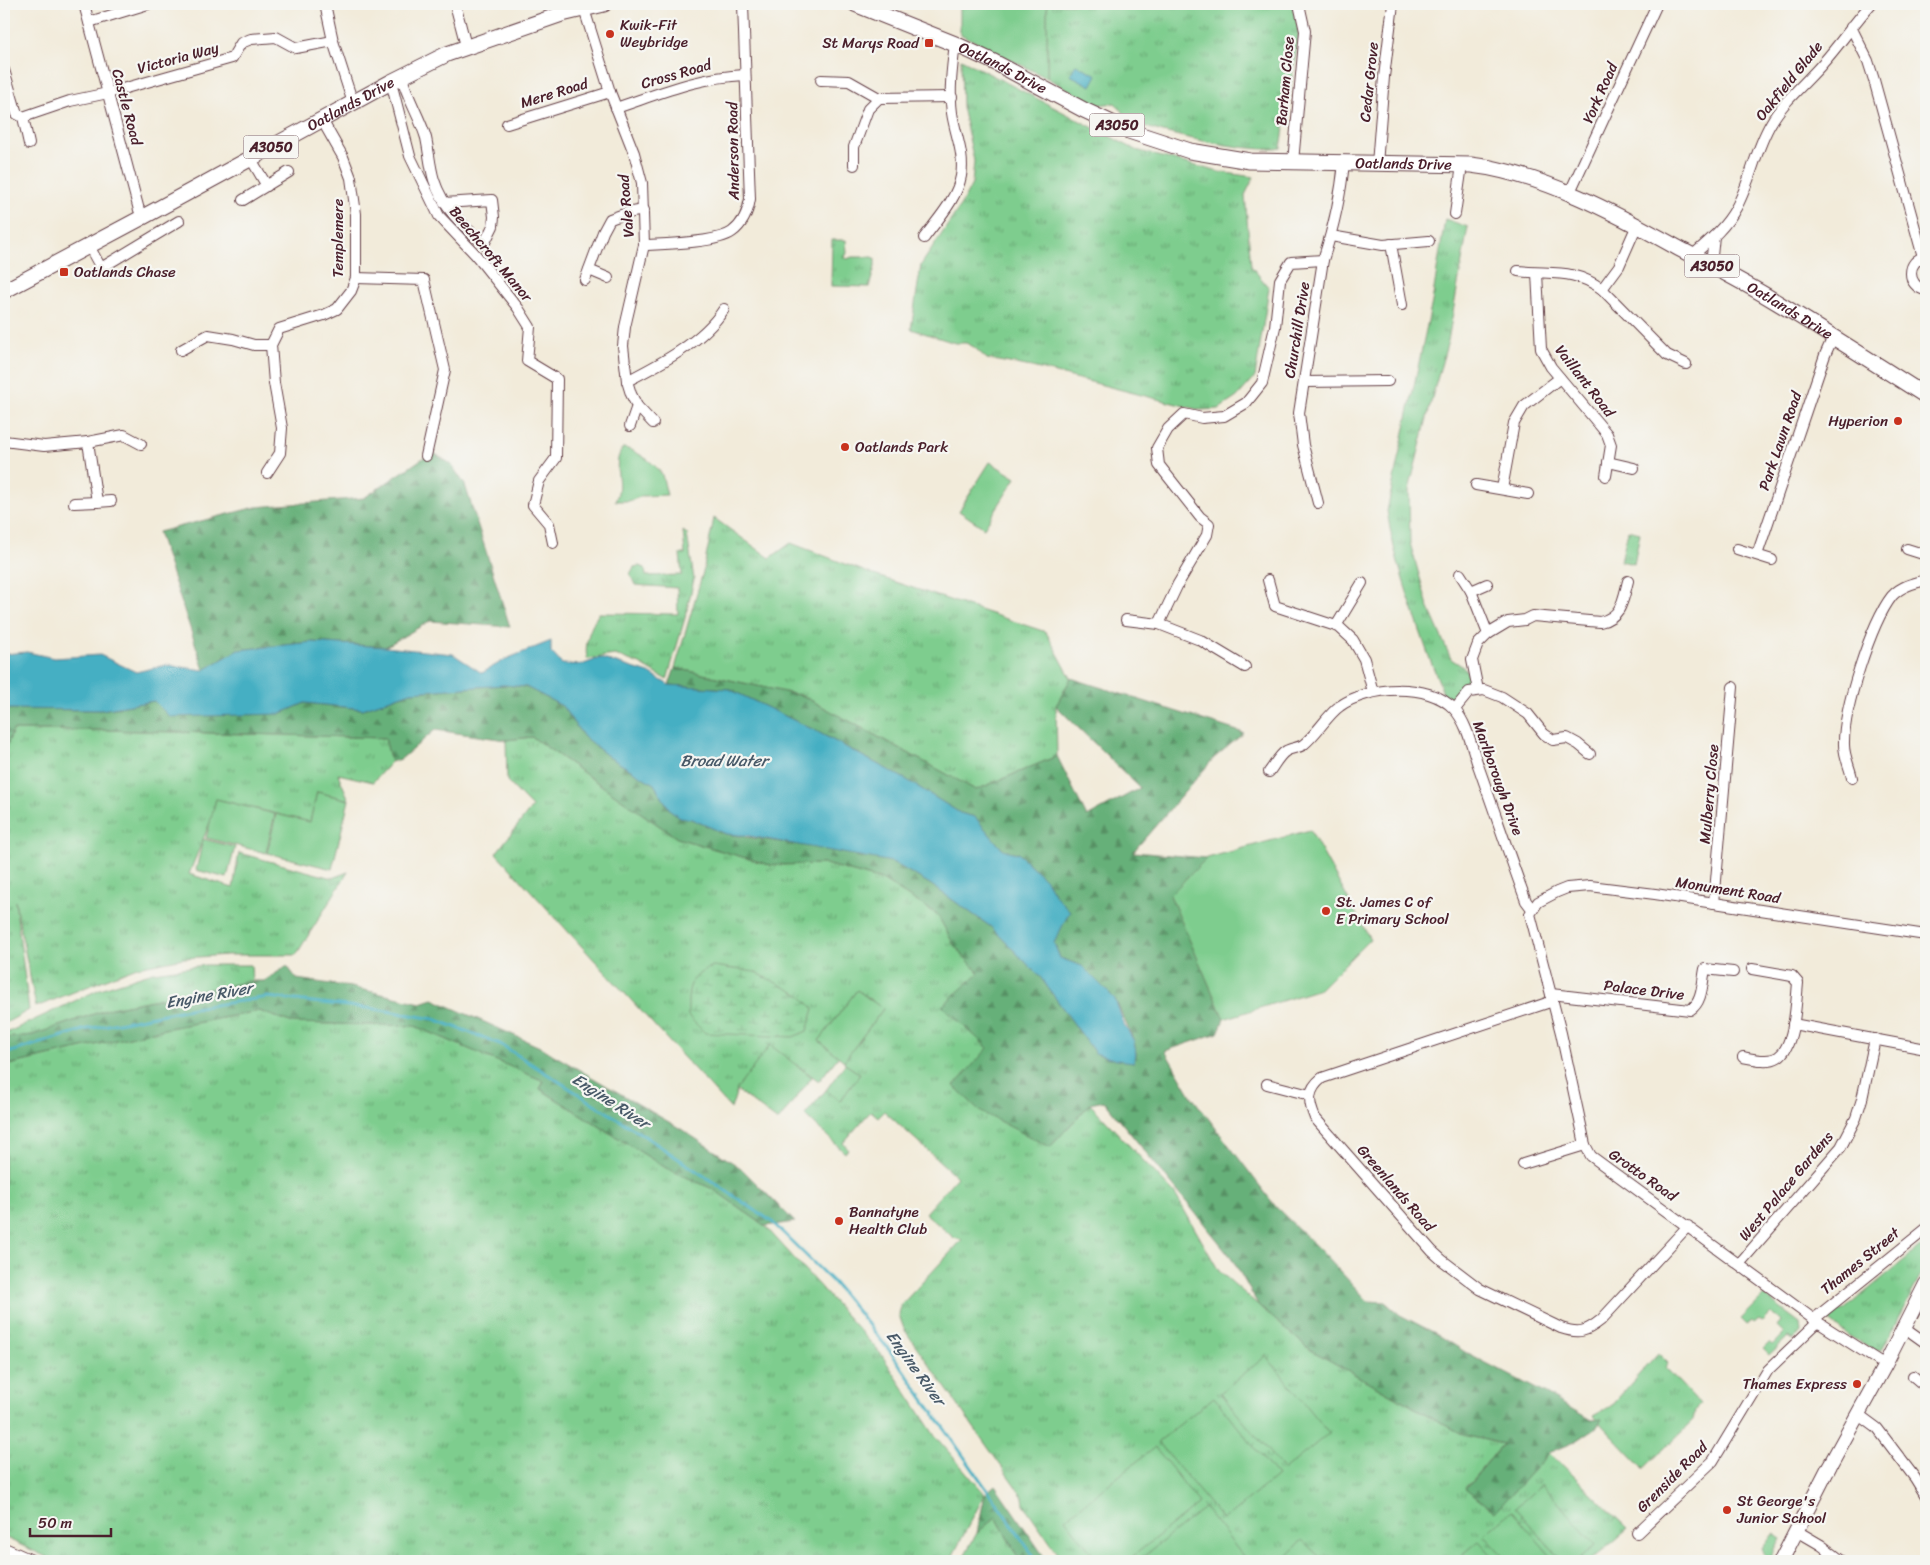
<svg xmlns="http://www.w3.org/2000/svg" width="1930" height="1565" font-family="Sriracha,sans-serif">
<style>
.grass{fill:url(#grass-tufts);stroke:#64765c}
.forest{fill:url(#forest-firs);stroke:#586852}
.wetland{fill:url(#wetland-marsh);stroke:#64765c}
.garden{fill:#7ecd8e;stroke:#64765c}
.water{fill:#45afc3;stroke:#486777}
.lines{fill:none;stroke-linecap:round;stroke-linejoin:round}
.stream{stroke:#45afc3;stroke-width:3}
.street-casing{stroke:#633e45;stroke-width:12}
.secondary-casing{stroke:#633e45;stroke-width:16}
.primary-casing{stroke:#633e45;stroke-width:17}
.street{stroke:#fff;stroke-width:10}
.secondary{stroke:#fff;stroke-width:14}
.primary{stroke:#fff;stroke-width:15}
.poi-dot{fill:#c8321e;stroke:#f6f6f2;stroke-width:2}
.labels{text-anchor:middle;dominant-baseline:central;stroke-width:4.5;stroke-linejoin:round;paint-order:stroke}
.shield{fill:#f6f6f2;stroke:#7e6067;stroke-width:1}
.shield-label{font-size:14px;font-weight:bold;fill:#4a1f2b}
.poi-label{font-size:15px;fill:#4a1f2b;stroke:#f6f6f2;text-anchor:start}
.street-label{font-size:15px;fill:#4a1f2b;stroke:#f6f6f2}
.water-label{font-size:16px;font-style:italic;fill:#485968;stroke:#f6f6f2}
</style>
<defs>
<pattern id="grass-tufts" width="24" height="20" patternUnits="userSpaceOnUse" patternTransform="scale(1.25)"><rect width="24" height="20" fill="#7ecd8e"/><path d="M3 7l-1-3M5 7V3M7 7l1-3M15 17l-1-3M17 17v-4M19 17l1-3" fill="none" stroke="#69a674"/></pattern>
<pattern id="forest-firs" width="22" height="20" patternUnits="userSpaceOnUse" patternTransform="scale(1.25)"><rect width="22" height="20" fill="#66b079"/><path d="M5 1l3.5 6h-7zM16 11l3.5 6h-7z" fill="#568f63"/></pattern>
<pattern id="wetland-marsh" width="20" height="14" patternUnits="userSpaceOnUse" patternTransform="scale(1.25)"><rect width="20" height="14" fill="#7ecd8e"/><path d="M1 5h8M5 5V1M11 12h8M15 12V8" fill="none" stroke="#69a674"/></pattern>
</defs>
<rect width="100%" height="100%" fill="#f6f6f2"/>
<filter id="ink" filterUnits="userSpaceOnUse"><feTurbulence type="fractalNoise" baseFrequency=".02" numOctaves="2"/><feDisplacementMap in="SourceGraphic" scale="10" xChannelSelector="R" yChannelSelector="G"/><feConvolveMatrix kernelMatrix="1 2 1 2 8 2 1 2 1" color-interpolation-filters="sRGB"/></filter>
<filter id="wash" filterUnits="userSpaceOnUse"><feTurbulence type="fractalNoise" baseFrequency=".0096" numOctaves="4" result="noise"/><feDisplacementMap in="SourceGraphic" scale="20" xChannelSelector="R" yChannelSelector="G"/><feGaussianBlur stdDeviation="1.12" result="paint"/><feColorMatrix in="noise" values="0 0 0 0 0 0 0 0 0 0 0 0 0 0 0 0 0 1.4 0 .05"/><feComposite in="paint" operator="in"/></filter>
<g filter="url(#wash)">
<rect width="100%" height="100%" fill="#f2ebda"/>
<g class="grass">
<path d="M1047 4H1292L1299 32 1281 148C1258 154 1156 134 1134 122 1126 118 1121 109 1115 103L1097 105 1047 78Z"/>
<path d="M961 59 1136 150 1219 172 1254 177 1245 195 1251 266 1269 288 1255 377 1237 397 1219 409 1200 410 1032 367 987 359 974 347 966 343H955L911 329 921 265 961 205 972 184 974 161 962 107Z"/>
<path d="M1445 219 1468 227 1448 341 1433 394 1409 490 1410 543 1428 606 1451 659 1465 668 1470 679C1463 692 1459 697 1444 697 1440 682 1433 668 1428 654 1412 607 1394 560 1387 511L1432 302Z"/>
<path d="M832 240H846L847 253 845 257 847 259 852 257H873L875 259V267L869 287 831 286Z"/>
<path d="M714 518 770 558 791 543 874 575 1046 632 1071 678 1056 706 1057 756 976 790 803 696 675 668 703 572Z"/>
<path d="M1628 530 1640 533 1634 564 1621 561Z"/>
<path d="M683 531 687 534 694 579 685 618 667 680 640 664 615 655 587 659C584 642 590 628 599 613L678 614 677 588 635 585 630 574 634 567 639 566 645 568 646 576 682 575 680 554H685Z"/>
<path d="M13 730H106L385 738 391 762 373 782 338 774 349 800 317 792 310 822 216 799 211 820 189 874 233 888 239 853 332 878 348 872 296 955H227L184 958 137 967 36 1007 15 901 29 1010 4 1024V753Z"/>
<path d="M532 737 677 838 770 865 825 864 882 880 937 914 955 946 979 973 988 1048 1050 1147 1090 1104 1175 1194 1219 1271 1309 1349 1464 1435 1503 1444 1465 1488 1495 1511 1549 1453 1628 1529 1591 1561H1063L1024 1505 1023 1497 904 1329 899 1315 901 1305 962 1240 954 1238 925 1213 957 1177 884 1111 878 1117 871 1111 843 1143 848 1149 845 1153 805 1115 826 1090 840 1101 860 1074 845 1064 844 1061 883 1009 857 990 819 1041 839 1056 819 1081 770 1046 737 1090 731 1109 496 853 532 807 507 781 506 740Z"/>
<path d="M205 965H251L252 981 111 1008 33 1035 4 1038V1034L100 989 153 972Z"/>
<path d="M259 1011 293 1023 415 1026 544 1081 540 1089 666 1168 713 1189 765 1226 881 1354 935 1436 985 1494 950 1561H55L4 1537V1066L164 1029Z"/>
<path d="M1926 1242V1266L1881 1351 1878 1349 1876 1351 1849 1336 1823 1316 1835 1306 1841 1312Z"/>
<path d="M1658 1353 1668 1363 1666 1368 1700 1405 1695 1410 1693 1421 1643 1469V1468L1593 1416 1611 1406Z"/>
<path d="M996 1517 1020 1561H961L977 1533Z"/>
<path d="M1773 1534 1781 1539 1769 1561 1765 1558 1762 1549Z"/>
</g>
<g class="forest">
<path d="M432 452 451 464 465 485 510 627 430 621 385 647 311 642 238 650 204 670 158 532 256 507 364 498Z"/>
<path d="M675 668 803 696 976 790 1057 756 1087 817 1140 788 1056 706 1071 678 1244 733 1214 758 1133 852 1207 858 1170 895 1224 1019 1218 1033 1165 1051 1192 1097 1276 1207 1321 1251 1368 1301 1385 1302 1400 1315 1437 1334 1465 1352 1546 1394 1591 1420 1602 1419 1597 1427 1575 1442 1549 1453 1495 1512 1465 1489 1503 1444 1464 1435 1309 1349 1259 1306 1231 1257 1104 1101 1090 1104 1050 1147 981 1112 954 1086 988 1048 942 1006 979 973 954 945 937 914 882 880 825 864 770 865 677 838 532 737 506 740 435 730 401 759 391 762 385 738 106 730H13L4 753V709L101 710 154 701 279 714 305 703 363 709 411 692 504 685 526 687 562 706 584 737 609 757 654 784 670 810 726 834 843 851 892 862 930 884 991 927 1041 978 1095 1053 1134 1062 1136 1054 1134 1041 1115 999 1082 966 1060 958 1054 943 1069 911 1055 895 1046 880 1018 853 1003 850 975 817 960 813 907 780 814 730 729 689 669 685Z"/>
<path d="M287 966 297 979 351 987 421 1003 433 999 540 1047 681 1129 741 1168 795 1222 765 1226 713 1189 666 1168 540 1089 544 1081 415 1026 293 1023 259 1011 164 1029 4 1066V1038L33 1035 111 1008 252 981H264Z"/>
<path d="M995 1485 1047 1561H1020L996 1517 977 1533 985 1494Z"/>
</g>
<path class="wetland" d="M713 966 755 972 800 995 814 1009 807 1031 793 1037 705 1033 688 1016C688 990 686 978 713 966Z"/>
<g class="garden">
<path d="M960 4H1047V78L960 34Z"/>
<path d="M623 448C634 449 657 464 662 475 664 481 665 488 667 495L643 496 629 501H615C625 482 610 465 623 448Z"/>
<path d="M990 462 1016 478 984 528 959 511Z"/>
<path d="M317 792 349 800 332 869 267 853 276 814 310 822Z"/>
<path d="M216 799 275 814 266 853 206 838Z"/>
<path d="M1310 830 1370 939 1320 989 1224 1019 1170 895 1207 858Z"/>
<path d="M203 839 235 847 227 878 196 870Z"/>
<path d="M857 990 883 1009 844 1061 819 1041Z"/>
<path d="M770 1045 812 1077 778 1121 736 1090Z"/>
<path d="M845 1064 860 1074 840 1101 826 1090Z"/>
<path d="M1764 1296 1800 1323 1801 1332 1794 1340 1788 1337 1769 1355 1763 1349 1770 1342 1773 1345 1784 1334 1777 1327 1781 1322 1771 1312 1762 1321 1759 1319 1754 1323 1752 1321 1747 1325 1741 1319Z"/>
<path d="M1266 1356 1329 1433 1284 1470 1220 1393Z"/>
<path d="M1214 1397 1277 1476 1223 1520 1158 1442Z"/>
<path d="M1155 1447 1199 1503 1127 1561H1098L1065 1519Z"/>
<path d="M1542 1484 1595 1545 1577 1561H1563L1515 1508Z"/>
<path d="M1204 1507 1247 1561H1138L1204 1508Z"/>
<path d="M1512 1511 1555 1561H1508L1484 1535Z"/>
<path d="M1302 1540 1324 1561H1283Z"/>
<path d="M1479 1541 1497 1561H1455Z"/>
</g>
<g class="water">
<path d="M1076 64 1097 75 1091 86 1070 75Z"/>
<path d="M551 641V652L562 664 581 665 600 658 649 673 669 685 729 689 814 730 907 780 960 813 975 817 1003 850 1018 853 1046 880 1055 895 1070 911 1054 943 1060 958 1082 966 1115 999 1124 1024 1134 1041 1136 1054 1134 1062 1116 1060 1095 1053 1041 978 991 927 930 884 892 862 749 836 726 834 691 819 680 817 670 810 654 784 609 757 584 737 562 706 526 687 504 685 411 692 363 709 305 703 279 714 170 717 154 701 101 710 4 709V654L27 652 54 658 100 655 136 672 166 665 204 670 238 650 312 642 385 647 453 654 482 673 506 659Z"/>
</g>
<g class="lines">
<path class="stream" d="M4 1054 83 1030 194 1008 268 997 375 1009 434 1019 500 1044 646 1137 771 1221 833 1282 890 1351 1037 1561"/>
</g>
</g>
<g filter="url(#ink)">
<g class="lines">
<g class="street-casing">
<g id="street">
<path d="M84 4 139 210 143 217"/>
<path d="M325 4 333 41 353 103"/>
<path d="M455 4 466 46"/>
<path d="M584 9 610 92 634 153 642 183 644 245 625 327 623 346 627 381 631 394 637 406 653 423"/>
<path d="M89 22 148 4"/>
<path d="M1851 27 1868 61 1874 80 1923 257"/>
<path d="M4 70 17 114 23 117 70 101 108 93 232 58 241 43 251 39 276 37 296 48 333 41"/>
<path d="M402 77C407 98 420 117 426 138 429 152 430 167 434 180 443 208 462 225 484 244L493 226 494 217 492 200 444 203"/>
<path d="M821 80 849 81 879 98"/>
<path d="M391 82 410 156 439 216 475 254 518 308 530 327 527 361 557 379 556 458 539 481 533 505 549 524 553 543"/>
<path d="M616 108C661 93 698 77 745 75"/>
<path d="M23 117 29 144"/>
<path d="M507 124 610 92"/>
<path d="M251 159 267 186"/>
<path d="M1293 162 1305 31 1299 4"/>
<path d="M1377 164 1384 77 1393 4"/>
<path d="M854 165V147L868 109 879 98 952 97"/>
<path d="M1569 194 1657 4"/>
<path d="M243 200 289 172"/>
<path d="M1455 214 1462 165"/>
<path d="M1331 236 1383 245 1429 241"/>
<path d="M924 238C937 220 957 199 961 176 965 154 955 134 952 113 949 90 952 67 955 44"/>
<path d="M1391 244 1402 305"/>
<path d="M644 245C664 244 717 243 732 232 743 224 748 212 750 199L743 4"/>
<path d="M89 246 101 268 179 221"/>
<path d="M1693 255C1709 241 1726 227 1736 208 1751 181 1755 150 1771 123 1784 100 1806 83 1823 63 1840 44 1854 23 1871 4"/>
<path d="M1926 257C1906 259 1906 287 1926 290"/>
<path d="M1711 266 1714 236"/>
<path d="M589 270 608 278"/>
<path d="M1518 271C1551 275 1573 268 1602 289L1667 355 1686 364"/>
<path d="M1537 273 1541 349 1551 367 1607 434 1611 445 1606 476"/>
<path d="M356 278 424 280 445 370 426 456"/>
<path d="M585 280 603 232 610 219 627 213 644 210"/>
<path d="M1602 289 1619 266 1637 225"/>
<path d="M181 350 208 335 233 339 254 345H271"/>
<path d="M627 381C660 364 703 342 724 309"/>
<path d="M1304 382 1388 381"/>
<path d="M630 426 637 406"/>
<path d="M4 441 44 446 88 442 97 502 111 501"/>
<path d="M88 442 124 435 141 444"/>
<path d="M1608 462 1634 468"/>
<path d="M267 473 280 453 282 428 274 383 271 345 279 329 324 315 337 309 351 291 356 278V214L351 178 343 157 322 120"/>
<path d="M1476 485 1528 494"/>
<path d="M1502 489 1514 423 1524 406 1560 378"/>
<path d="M74 503 97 502"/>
<path d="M1318 503 1303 445 1299 413 1323 260C1333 229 1341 195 1344 162"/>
<path d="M1737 549 1772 560"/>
<path d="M1907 549 1926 555"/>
<path d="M1757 555 1825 355 1833 337"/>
<path d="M1460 574 1471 591"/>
<path d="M1268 580 1275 606 1339 627 1353 640 1364 659 1373 692"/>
<path d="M1487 584 1471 591 1488 634"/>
<path d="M1126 620 1159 624 1178 584 1207 535 1209 524 1200 517 1159 465 1157 448 1168 429 1184 414 1202 418 1224 416 1246 403 1262 383 1275 327 1280 280 1291 262 1323 260"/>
<path d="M1159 624 1200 640 1245 667"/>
<path d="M1336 626 1362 583"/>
<path d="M1478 690 1472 660 1478 644 1488 634 1508 622 1525 620 1533 616 1600 622C1622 617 1623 600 1628 581"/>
<path d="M1455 709 1469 692 1484 690 1502 697 1528 714 1544 734 1553 740 1567 738 1578 744 1590 754"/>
<path d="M1269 772C1274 766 1279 755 1286 751 1291 748 1298 748 1303 745 1317 734 1328 714 1340 706 1368 686 1429 682 1454 709 1468 724 1472 749 1479 768 1495 813 1510 857 1526 901L1532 909"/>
<path d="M1852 778C1850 768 1844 756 1844 745 1843 710 1871 623 1892 596 1901 586 1914 583 1926 580"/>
<path d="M1714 903 1733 687"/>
<path d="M1551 994 1690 1010C1703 1002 1702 983 1705 969L1733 972"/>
<path d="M1553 1001 1322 1078C1307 1090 1308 1102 1315 1118L1432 1251 1442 1260 1480 1289 1561 1328C1579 1334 1586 1332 1601 1320L1688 1226"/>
<path d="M1793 1024 1926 1049"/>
<path d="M1743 1057C1753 1059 1769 1063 1778 1057 1795 1046 1796 1002 1798 983L1792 976 1752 969"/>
<path d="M1267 1084 1310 1095"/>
<path d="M1523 1164 1585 1145"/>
<path d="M1739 1264 1841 1147 1856 1118 1862 1099 1875 1039"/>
<path d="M1814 1319 1926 1229"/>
<path d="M1905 1328 1926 1343"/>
<path d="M1885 1365 1816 1321 1591 1156 1585 1145 1582 1130 1561 1033 1530 914 1538 902 1557 892 1567 888 1590 886 1655 894 1926 935"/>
<path d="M1913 1376 1926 1387"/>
<path d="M1858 1414 1877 1428 1915 1478 1926 1496"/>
<path d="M1797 1531 1821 1545 1842 1561"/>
<path d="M1637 1533 1713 1461 1768 1370 1818 1322"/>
</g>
</g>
<g class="secondary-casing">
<g id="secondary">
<path d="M4 1550 29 1561"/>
<path d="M1781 1561 1830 1465 1885 1365 1926 1284"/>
</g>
</g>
<g class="primary-casing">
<g id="primary">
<path id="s1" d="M855 4 955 44 994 62 1084 110 1129 131 1190 151 1250 161 1471 165C1541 173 1617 214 1678 248 1712 266 1746 283 1778 303 1828 333 1877 365 1926 396"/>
<path id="s2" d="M4 291 143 217 391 82 447 54 562 14 604 4"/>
</g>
</g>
<use href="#street" class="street"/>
<use href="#secondary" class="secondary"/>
<use href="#primary" class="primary"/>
</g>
</g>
<g class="poi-dot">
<circle cx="610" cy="34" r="5"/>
<rect x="924" y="38" width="10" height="10" rx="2.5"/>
<rect x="59" y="267" width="10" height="10" rx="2.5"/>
<circle cx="1898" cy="421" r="5"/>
<circle cx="845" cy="447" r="5"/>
<circle cx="1326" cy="911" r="5"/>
<circle cx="839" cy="1221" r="5"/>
<circle cx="1857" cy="1384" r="5"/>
<circle cx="1727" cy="1510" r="5"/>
</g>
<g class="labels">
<g class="shield">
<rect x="1089.5" y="113.5" width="55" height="23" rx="4"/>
<rect x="243.5" y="135.5" width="55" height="23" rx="4"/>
<rect x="1684.5" y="254.5" width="55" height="23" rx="4"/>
</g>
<g class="shield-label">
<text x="1117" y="125">A3050</text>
<text x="271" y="147">A3050</text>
<text x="1712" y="266">A3050</text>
</g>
<g class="poi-label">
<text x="620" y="25">Kwik-Fit<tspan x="620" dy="17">Weybridge</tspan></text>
<text x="919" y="43" text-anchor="end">St Marys Road</text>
<text x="74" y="272">Oatlands Chase</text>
<text x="1888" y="421" text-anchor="end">Hyperion</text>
<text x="855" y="447">Oatlands Park</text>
<text x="1336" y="902">St. James C of<tspan x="1336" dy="17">E Primary School</tspan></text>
<text x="849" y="1212">Bannatyne<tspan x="849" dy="17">Health Club</tspan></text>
<text x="1847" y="1384" text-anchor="end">Thames Express</text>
<text x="1737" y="1501">St George's<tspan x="1737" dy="17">Junior School</tspan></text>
</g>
<g class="street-label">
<text transform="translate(178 58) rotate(-15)">Victoria Way</text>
<text stroke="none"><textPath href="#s1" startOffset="161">Oatlands Drive</textPath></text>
<text transform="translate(676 74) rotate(-16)">Cross Road</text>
<text transform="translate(1285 81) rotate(-85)">Barham Close</text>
<text transform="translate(1789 81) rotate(-51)">Oakfield Glade</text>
<text transform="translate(1369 82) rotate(-84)">Cedar Grove</text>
<text transform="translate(554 93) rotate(-17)">Mere Road</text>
<text transform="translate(1600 93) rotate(-66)">York Road</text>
<text stroke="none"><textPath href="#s2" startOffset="394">Oatlands Drive</textPath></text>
<text transform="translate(127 107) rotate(75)">Castle Road</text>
<text transform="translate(733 151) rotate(-91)">Anderson Road</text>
<text stroke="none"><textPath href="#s1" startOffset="581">Oatlands Drive</textPath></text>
<text transform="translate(626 206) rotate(-95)">Vale Road</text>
<text transform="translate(338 238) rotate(-90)">Templemere</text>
<text transform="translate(491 254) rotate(50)">Beechcroft Manor</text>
<text stroke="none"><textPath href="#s1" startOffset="1001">Oatlands Drive</textPath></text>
<text transform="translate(1297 330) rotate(-81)">Churchill Drive</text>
<text transform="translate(1585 381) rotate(52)">Vaillant Road</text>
<text transform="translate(1780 441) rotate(-71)">Park Lawn Road</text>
<text transform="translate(1498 778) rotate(70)">Marlborough Drive</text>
<text transform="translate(1709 794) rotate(-85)">Mulberry Close</text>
<text transform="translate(1728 890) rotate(9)">Monument Road</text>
<text transform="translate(1644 990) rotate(7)">Palace Drive</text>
<text transform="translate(1643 1175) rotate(35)">Grotto Road</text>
<text transform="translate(1786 1186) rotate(-50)">West Palace Gardens</text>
<text transform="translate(1396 1188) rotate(49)">Greenlands Road</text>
<text transform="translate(1860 1261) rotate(-39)">Thames Street</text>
<text transform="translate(1672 1477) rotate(-45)">Grenside Road</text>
</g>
<g class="water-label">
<text x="724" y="760">Broad Water</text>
<text transform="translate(209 995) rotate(-10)">Engine River</text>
<text transform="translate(611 1101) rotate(33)">Engine River</text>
<text transform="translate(916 1368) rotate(54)">Engine River</text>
</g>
</g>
<rect width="1930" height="1565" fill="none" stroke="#f6f6f2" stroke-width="20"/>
<path d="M30 1528v8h81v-8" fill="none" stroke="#4a1f2b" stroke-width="2.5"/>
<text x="38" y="1528" font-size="15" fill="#4a1f2b" stroke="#f6f6f2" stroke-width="4" paint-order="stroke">50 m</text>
</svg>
